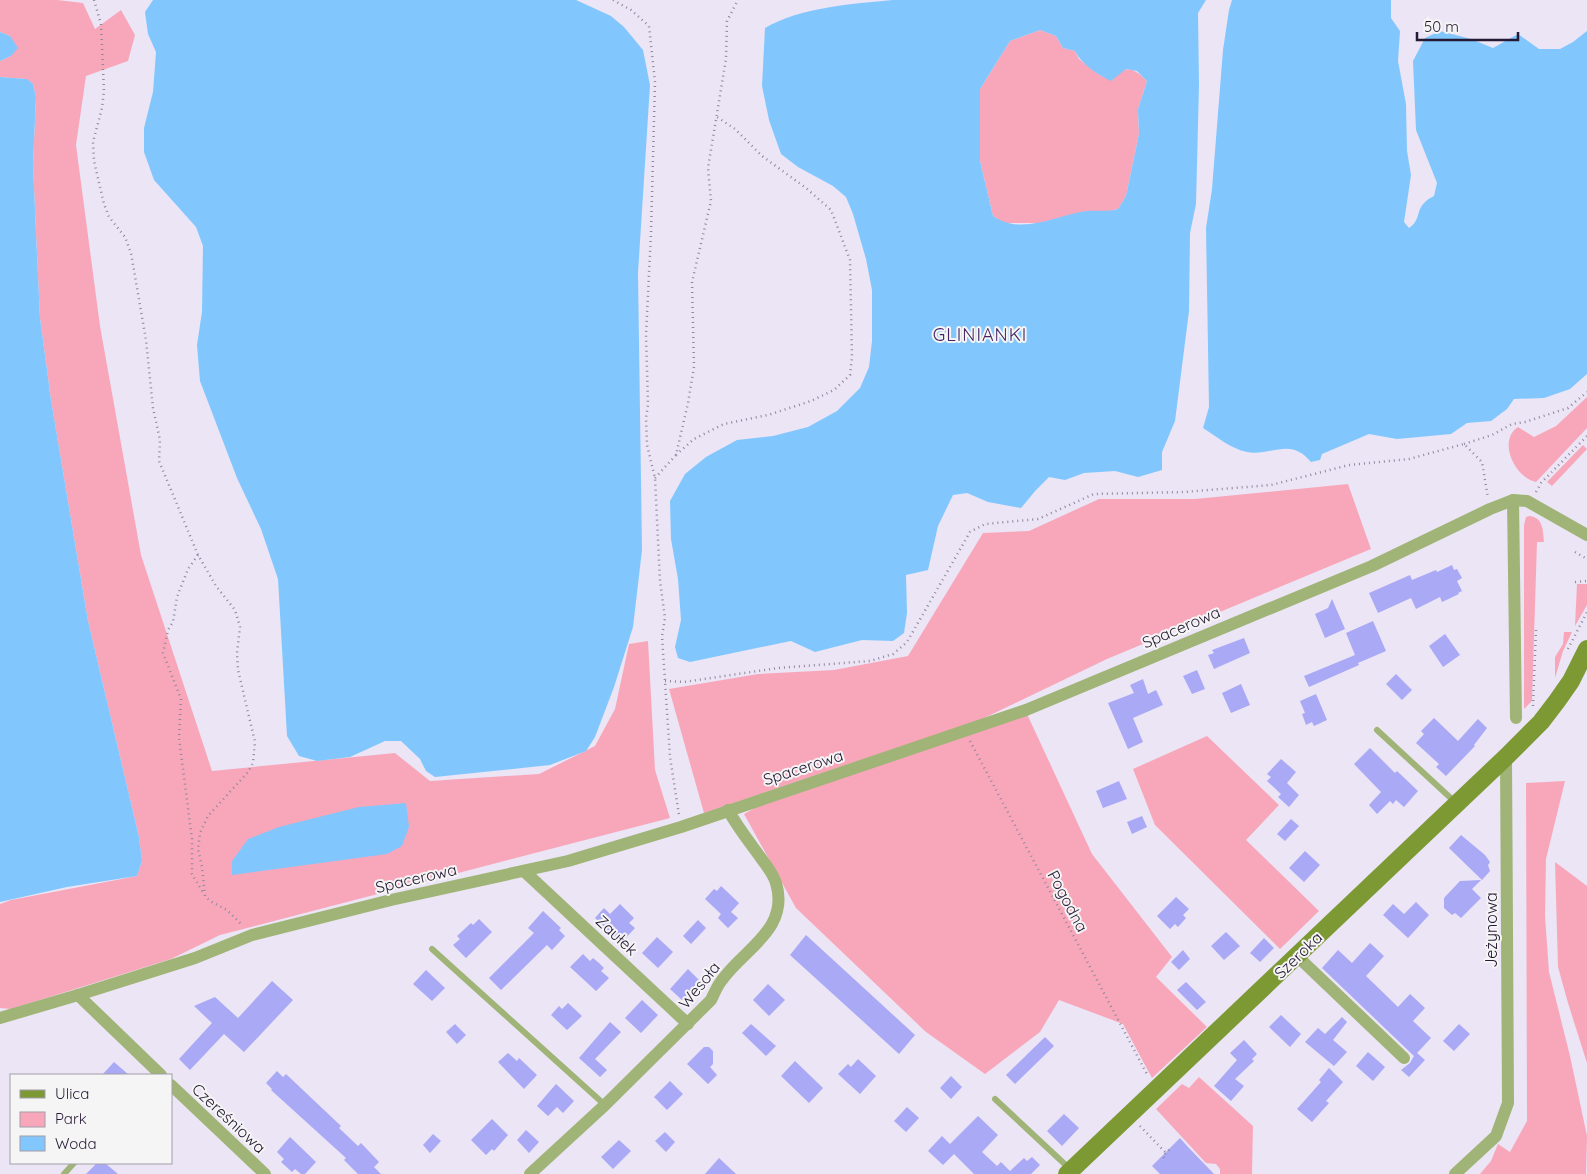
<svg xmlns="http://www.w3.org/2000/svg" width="1587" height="1174" font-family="Quicksand,sans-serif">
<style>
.green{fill:#f8a7bb}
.water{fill:#81c7fe;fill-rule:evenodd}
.building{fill:#a9a9f6}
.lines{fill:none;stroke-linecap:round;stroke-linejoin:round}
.path{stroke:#90879c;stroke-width:2.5;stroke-dasharray:1 4;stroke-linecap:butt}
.lane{stroke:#9fb476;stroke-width:6}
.street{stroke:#9fb476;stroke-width:12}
.secondary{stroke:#7d9934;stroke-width:18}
.labels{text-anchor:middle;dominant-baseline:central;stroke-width:4;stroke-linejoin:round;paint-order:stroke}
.street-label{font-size:16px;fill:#261935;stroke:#f5f5f5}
.neighbourhood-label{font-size:18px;letter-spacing:1px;fill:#432464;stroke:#f5f5f5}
</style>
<rect width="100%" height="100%" fill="#ebe5f5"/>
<g class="green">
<path d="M0 0H57L83 3 95 29 121 10 135 35 128 61 86 76 76 145 100 326 141 555 212 771 395 753 430 781 539 774 595 746 615 709 629 644 648 641 655 770 670 818 220 935 171 959 11 1009 0 1008V904L11 900 137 876 142 861 139 837 88 621 51 400 40 318 36 233 33 164 36 97 33 84 27 79 0 77V61L11 56 10 36 0 32Z"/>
<path d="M1040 30 1056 36 1063 48 1075 51 1079 59 1103 77C1124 69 1130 63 1147 81L1138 109 1139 134 1126 196 1118 209 1110 211H1088L1039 223H1004L993 216 980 161V89L1010 41Z"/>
<path d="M1587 397V428L1536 482C1515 478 1497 441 1518 427L1534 437 1556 426Z"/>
<path d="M1583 445 1587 449 1552 486 1547 482Z"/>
<path d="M1348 484 1371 549 1107 659 980 720 704 813 669 689 758 674 834 670 908 656 983 533 1029 531 1099 499H1195Z"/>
<path d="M1529 516C1543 517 1543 530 1544 542H1537L1532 701 1524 709V525L1526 517Z"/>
<path d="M1577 584H1587V605L1575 626Z"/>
<path d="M1564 632H1572L1563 651 1555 678V657L1563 644Z"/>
<path d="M1027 714 1092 854 1172 957 1156 977 1207 1027 1152 1078 1123 1024 1059 1000 1040 1032 985 1074 926 1032 796 908 744 814 766 802Z"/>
<path d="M1207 736 1279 805 1246 840 1319 911 1280 949 1155 825 1133 769Z"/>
<path d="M1565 781 1546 859 1545 916 1549 972 1570 1056 1587 1136 1586 1174H1480L1491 1161 1498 1144 1510 1152 1527 1121 1526 783Z"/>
<path d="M1555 862 1587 886V1063L1568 1003 1558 967Z"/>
<path d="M1199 1077 1253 1126 1252 1174H1220V1169L1216 1164 1206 1163 1156 1109 1182 1084 1189 1088Z"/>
</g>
<g class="water">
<path d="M153 0H576L611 16 624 27 643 50 650 85 638 273 642 550 633 627 614 687 595 737 586 751 550 765 435 777 426 771 420 759 401 741H385L350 757 317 761 299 756 287 736 278 579 261 529 237 478 200 381 197 345 202 312 203 246 196 227 154 180 144 152V128L153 92 156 52 148 34 145 12Z"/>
<path d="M893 0H1206L1198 13 1199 85 1196 204 1190 233 1189 311 1175 421 1162 452V470L1138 477 1115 471 1084 473 1065 480 1049 477 1036 490 1021 508 988 502 967 493 953 495 938 526 928 570 906 575 907 613 904 633 893 641 862 640 815 652 791 641 690 662 678 658 675 647 681 620 678 579 671 539 670 501 685 474 706 457 737 440 773 436 808 427 837 411 860 388 869 367 872 341V290L866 259 853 214 846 197 833 186 798 167 781 154 769 120 762 86 765 28C801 7 852 4 893 0ZM1040 30 1056 36 1063 48 1075 51C1081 64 1098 75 1111 81L1126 69 1137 71 1147 81 1138 109 1139 134 1126 196 1118 209C1108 212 1098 210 1087 211 1056 215 1022 236 993 216L980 161V89L1010 41Z"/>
<path d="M1232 0H1391V18L1400 31 1398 61 1406 104 1407 151 1411 175 1404 222 1409 228C1424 218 1412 207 1434 196L1437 183 1416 130 1413 61 1425 38 1440 31 1471 39 1493 48 1518 34 1539 49H1560L1573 42 1587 31V374L1570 389 1544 398 1514 399 1507 409 1491 421 1467 423 1451 434 1397 439 1369 434 1322 454 1320 460 1311 462C1307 458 1304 454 1299 452 1285 443 1264 456 1247 452 1231 449 1216 436 1203 428L1209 407 1206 228 1212 189 1223 50 1229 10Z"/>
<path d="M0 32 10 36 18 48 11 56 0 61Z"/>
<path d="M0 77 27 79 33 84 36 97 33 164 36 233 40 318 51 400 88 621 139 837 142 861 137 876 67 887 0 902Z"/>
<path d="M406 803 409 827 402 846 387 854 232 875V861L248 839 279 827 359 807Z"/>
</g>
<g class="building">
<path d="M1452 565 1454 570 1457 569 1462 578 1457 581 1462 591 1458 593 1459 594 1442 602 1440 597 1416 609 1411 598 1378 613 1369 593 1410 575 1412 580 1436 570 1437 572Z"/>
<path d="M1332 599 1345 629 1325 638 1315 614 1328 608Z"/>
<path d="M1373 621 1386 651 1358 663 1359 665 1309 687 1304 676 1355 655 1346 633Z"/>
<path d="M1445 634 1460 655 1443 667 1429 646Z"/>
<path d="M1244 638 1250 653 1214 669 1208 655 1214 653 1212 650Z"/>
<path d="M1197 670 1205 689 1192 694 1183 676Z"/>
<path d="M1396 674 1412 690 1402 700 1386 684Z"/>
<path d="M1143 679 1148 694 1156 690 1163 705 1133 718 1143 742 1128 749 1108 703 1134 693 1130 685Z"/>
<path d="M1241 684 1250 705 1231 713 1222 693Z"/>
<path d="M1316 694 1327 720 1314 726 1312 722 1306 725 1302 714 1305 713 1300 701Z"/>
<path d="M1434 718 1458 741 1478 719 1487 728 1474 745 1475 746 1446 776 1436 767 1439 764 1416 743 1424 734 1421 731Z"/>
<path d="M1370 748 1395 773 1397 771 1418 791 1404 807 1396 800 1393 804 1390 801 1377 814 1369 805 1381 792 1354 764Z"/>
<path d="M1281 759 1296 772 1287 783 1299 795 1289 807 1278 797 1281 794 1267 781 1271 777 1267 774Z"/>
<path d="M1119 781 1127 799 1103 808 1096 791Z"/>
<path d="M1142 816 1147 827 1132 834 1127 822Z"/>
<path d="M1291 819 1299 826 1285 841 1277 834Z"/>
<path d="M1461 835 1485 855 1490 862 1488 865 1490 871 1482 880 1449 848Z"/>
<path d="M1305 851 1320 865 1304 882 1289 868Z"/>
<path d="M1481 880 1472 889 1481 898 1461 918 1455 913 1452 915 1444 908V898L1460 881Z"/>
<path d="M721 886 739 903 731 912 738 918 728 928 718 918 721 914 705 899 714 889 717 891Z"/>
<path d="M1176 897 1189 909 1183 915 1186 918 1178 927 1175 924 1170 929 1157 916Z"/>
<path d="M1416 902 1429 915 1408 938 1383 915 1393 904 1404 914Z"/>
<path d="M620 904 634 918 629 923 635 928 621 943 595 918 604 908 610 914Z"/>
<path d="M543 911 561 928 559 930 565 936 552 950 547 945 501 990 489 978 534 933 528 928Z"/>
<path d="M479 919 492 932 466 958 453 945 460 939 457 936 471 923 473 925Z"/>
<path d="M698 920 706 928 691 944 683 936Z"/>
<path d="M1226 932 1240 946 1224 960 1211 946Z"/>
<path d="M806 935 915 1035 899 1054 790 955Z"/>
<path d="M657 937 673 952 658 968 642 953Z"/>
<path d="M1264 938 1274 948 1260 962 1250 953Z"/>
<path d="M1370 943 1384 956 1366 976 1398 1007 1410 994 1425 1008 1413 1021 1431 1038 1417 1053 1425 1060 1409 1077 1401 1070 1410 1063 1414 1056 1322 968 1338 950 1352 963Z"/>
<path d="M1183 950 1190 959 1179 970 1171 962Z"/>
<path d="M583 954 590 961 593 958 599 963 604 968 601 971 609 978 596 991 570 967Z"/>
<path d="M688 969 700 981 682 1000 670 989Z"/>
<path d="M426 970 445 988 432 1001 413 984Z"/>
<path d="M272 981 293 1000 244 1052 224 1034 190 1070 179 1059 212 1023 194 1006 215 997 238 1018Z"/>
<path d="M1186 982 1206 1002 1197 1010 1177 990Z"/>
<path d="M768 984 785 1000 769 1016 753 1000Z"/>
<path d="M642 1000 658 1015 641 1033 625 1018Z"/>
<path d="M568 1003 582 1016 567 1030 551 1015 559 1006 562 1009Z"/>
<path d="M1281 1015 1301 1034 1290 1047 1269 1027Z"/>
<path d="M1342 1017 1347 1022 1333 1040 1347 1052 1334 1066 1305 1042 1318 1028 1325 1034Z"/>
<path d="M610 1022 621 1032 595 1059 607 1070 600 1077 579 1058Z"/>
<path d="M455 1024 466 1035 457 1044 446 1032Z"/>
<path d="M751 1024 776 1046 766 1056 742 1033Z"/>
<path d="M1459 1024 1470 1034 1454 1051 1443 1041Z"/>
<path d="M1045 1037 1054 1046 1015 1084 1006 1075Z"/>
<path d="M1244 1040 1257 1054 1252 1059 1254 1061 1235 1079 1244 1086 1231 1101 1214 1086 1237 1060 1230 1053Z"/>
<path d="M704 1047H709L713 1051V1064L710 1067 717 1075 708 1084 687 1064Z"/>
<path d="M1368 1052 1385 1067 1373 1081 1356 1066Z"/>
<path d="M508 1053 517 1061 519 1058 537 1075 524 1089 498 1062Z"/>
<path d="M858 1059 876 1076 860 1094 838 1074 848 1064 851 1067Z"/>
<path d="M795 1061 823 1088 809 1103 781 1076Z"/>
<path d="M114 1062 129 1075H102Z"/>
<path d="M1329 1068 1343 1082 1326 1101 1329 1103 1312 1122 1297 1109 1321 1082 1319 1080Z"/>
<path d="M277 1071 283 1077 286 1074 341 1126 339 1128 358 1146 361 1143 379 1162 374 1167 381 1174H358L344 1160 346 1158 271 1090 272 1089 266 1083Z"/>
<path d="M951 1076 962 1087 951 1099 940 1088Z"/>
<path d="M670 1081 683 1094 667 1110 654 1097Z"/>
<path d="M556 1084 574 1101 563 1113 557 1107 548 1116 537 1106Z"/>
<path d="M907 1107 919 1118 906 1132 894 1121Z"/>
<path d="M1064 1114 1079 1128 1062 1146 1047 1131Z"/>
<path d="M978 1116 998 1135 982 1152 997 1166 1001 1162 1010 1171 1024 1158 1027 1161 1032 1157 1040 1165 1031 1174H974L954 1154 943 1165 928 1151 942 1136 950 1144Z"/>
<path d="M492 1119 508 1135 494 1151 492 1149 486 1155 471 1140Z"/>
<path d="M526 1130 539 1142 529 1153 517 1140Z"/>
<path d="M665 1132 675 1142 666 1152 655 1141Z"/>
<path d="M433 1134 441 1141 430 1153 423 1145Z"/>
<path d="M290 1137 316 1162 305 1174H301L295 1169 292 1172 281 1162 284 1159 277 1152Z"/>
<path d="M1180 1138 1188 1147 1214 1174H1160L1152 1166Z"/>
<path d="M619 1140 631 1151 613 1169 601 1157Z"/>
<path d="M719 1158 736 1174H705Z"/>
<path d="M97 1163H105L118 1174H86Z"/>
</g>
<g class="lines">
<g class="path">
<path d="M94 0 101 24 104 91 102 108 93 142 94 161 104 204 109 217 125 237 131 253 146 340 153 408 160 440 159 461 198 555 216 586 235 610 240 627 237 653 238 670 255 742 253 763 248 772 208 816 200 833 198 849 202 867 205 896 210 901 227 910 242 925"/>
<path d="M613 0 631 10 649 26 655 82 651 233 646 335 648 405 646 418 647 445 655 478 660 581 665 618 662 636 670 757 679 815"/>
<path d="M1464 444 1492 435 1512 424 1525 422 1568 408 1587 392"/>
<path d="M676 455 694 439 724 424 768 415 811 401 834 390 850 375 852 357 850 260 831 210 806 188 762 156 735 129 717 117"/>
<path d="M655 478 676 455 688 403 694 367 692 282 711 201 708 168 726 59 727 21 738 0"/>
<path d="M1536 492 1541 483 1587 436"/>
<path d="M1575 552 1587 559"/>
<path d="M198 555 188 569 177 597 173 622 168 630 163 653 181 699 179 738 192 839V874L204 894"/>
<path d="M1575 582 1587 581"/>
<path d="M1568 649 1587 612"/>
<path d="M665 681 684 682 778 668 870 661 893 654 907 642 970 532 985 524 1038 519 1094 494 1184 492 1271 485 1349 465 1409 459 1464 444 1482 462 1488 498"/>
<path d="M1533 706 1536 629"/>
<path d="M970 741 1148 1076"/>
<path d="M1140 1126 1167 1154"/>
<path d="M1164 1158 1163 1156 1170 1149 1171 1151"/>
</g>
<g class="lane">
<path d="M1377 730 1455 802"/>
<path d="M432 949 605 1105"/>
<path d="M995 1099 1070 1169"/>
<path d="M64 1174 74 1163"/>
</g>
<g class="street">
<path d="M1513 500 1516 718"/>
<path d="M524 871 688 1024"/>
<path d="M1297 956 1404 1058"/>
<path d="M78 995 161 1075"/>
<path d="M0 1018 78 995 195 958 252 935 391 900 568 861 681 827 964 731 1026 710 1372 566 1490 509 1513 500 1527 501 1587 535"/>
<path d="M171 1085 265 1174"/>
<path d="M530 1174 605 1105 711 1000C714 994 717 986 722 980 744 949 790 929 776 883 773 873 764 862 758 854 747 839 737 826 728 810"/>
<path d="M1455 1174 1496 1136 1508 1103 1506 757"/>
</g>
<path class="secondary" d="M1067 1174 1506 757 1541 722 1557 701 1571 681 1587 649"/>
</g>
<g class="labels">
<g class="street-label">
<text transform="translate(1181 627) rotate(-23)">Spacerowa</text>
<text transform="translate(803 767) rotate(-18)">Spacerowa</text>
<text transform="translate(416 878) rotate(-13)">Spacerowa</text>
<text transform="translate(1068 901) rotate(62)">Pogodna</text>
<text transform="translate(1491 930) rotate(-90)">Jeżynowa</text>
<text transform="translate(617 935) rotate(43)">Zaułek</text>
<text transform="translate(1298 955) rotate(-44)">Szeroka</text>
<text transform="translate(699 985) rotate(-51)">Wesoła</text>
<text transform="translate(229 1118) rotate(43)">Czereśniowa</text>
</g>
<g class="neighbourhood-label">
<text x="980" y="334">GLINIANKI</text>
</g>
</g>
<rect x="10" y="1074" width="162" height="90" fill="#f5f5f5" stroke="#a29da8"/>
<rect x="20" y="1090" width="25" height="8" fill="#7d9934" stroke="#a29da8"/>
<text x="55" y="1099" font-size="15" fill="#261935">Ulica</text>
<rect x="20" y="1112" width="25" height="15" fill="#f8a7bb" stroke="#a29da8"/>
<text x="55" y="1124" font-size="15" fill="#261935">Park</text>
<rect x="20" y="1136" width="25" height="15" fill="#81c7fe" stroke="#a29da8"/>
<text x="55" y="1149" font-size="15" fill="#261935">Woda</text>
<path d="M1417 32v8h101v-8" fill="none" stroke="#261935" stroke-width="2.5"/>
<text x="1424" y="32" font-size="15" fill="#261935" stroke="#f5f5f5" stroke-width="4" paint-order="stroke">50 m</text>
</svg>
